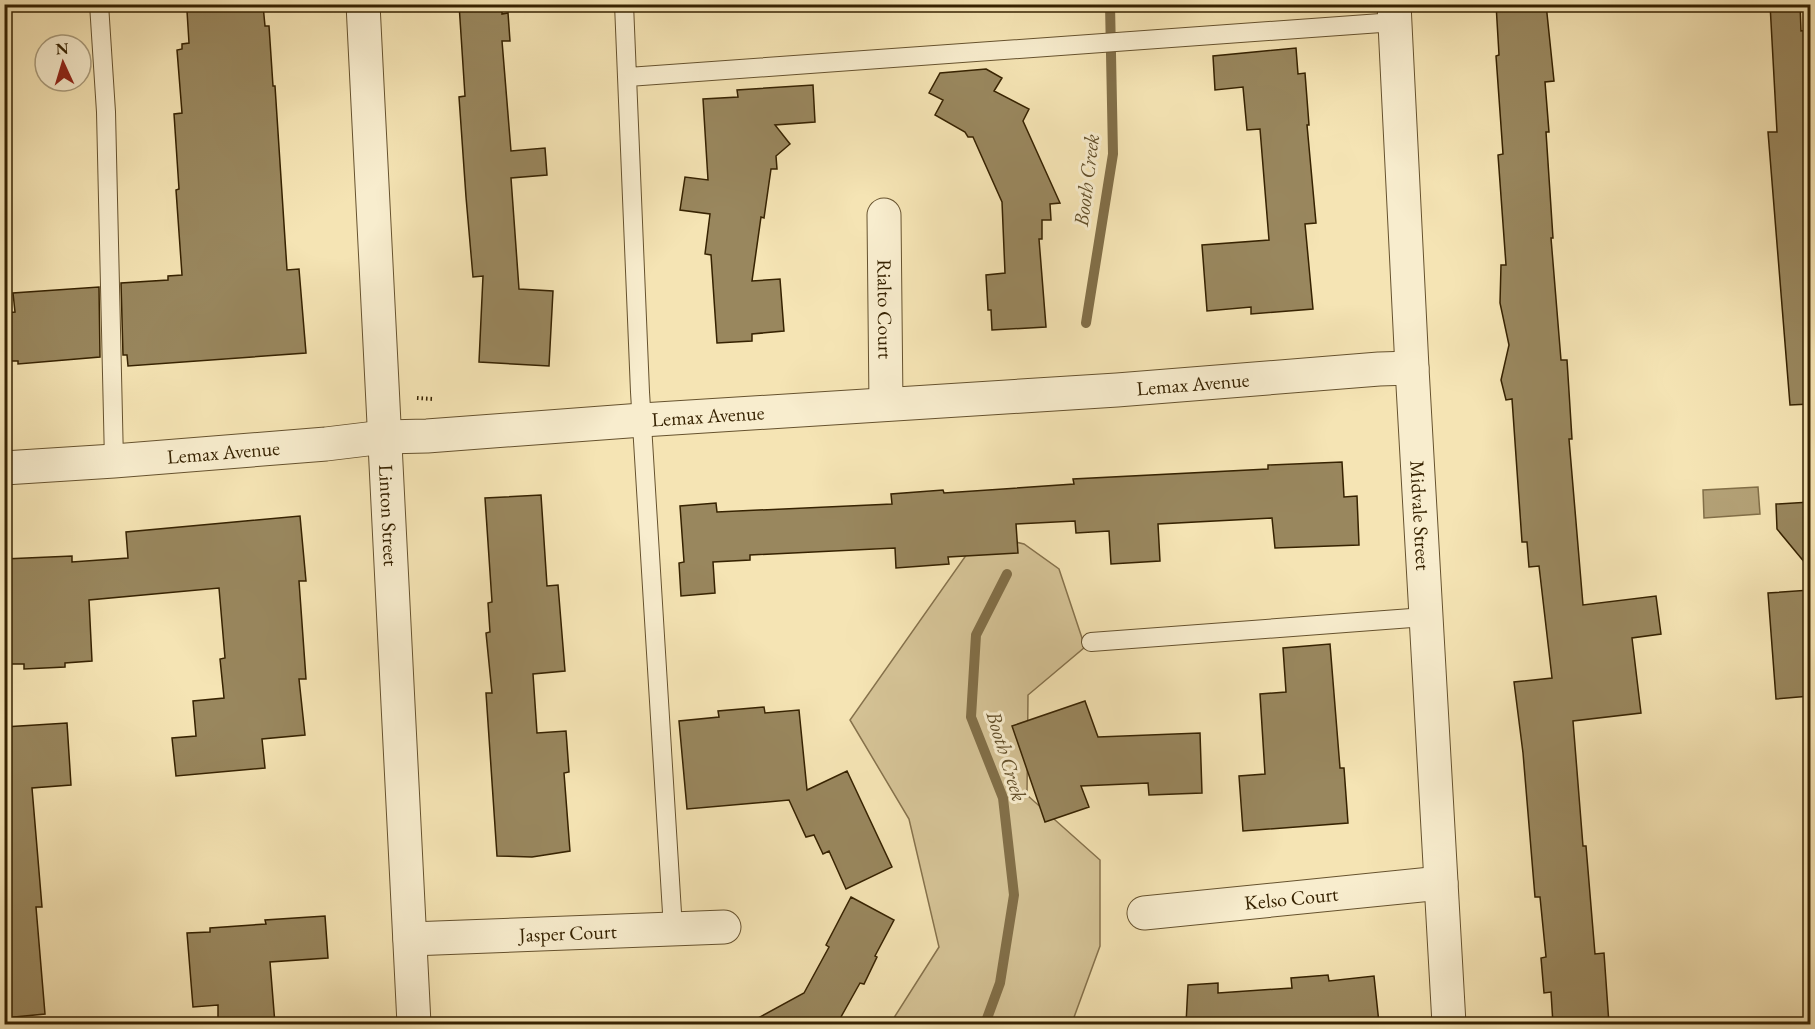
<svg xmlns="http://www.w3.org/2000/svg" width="1815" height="1029" font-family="'EB Garamond',serif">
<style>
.green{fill:#d5c396;stroke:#86724c;stroke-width:1.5}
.water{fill:#b4a277;stroke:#826f48;stroke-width:1.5}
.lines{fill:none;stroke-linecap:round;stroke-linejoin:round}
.stream{stroke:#826f48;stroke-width:10}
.building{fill:#99875e;stroke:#362201;stroke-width:1.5}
.service-casing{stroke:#66522e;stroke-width:20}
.minor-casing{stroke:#66522e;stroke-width:35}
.tertiary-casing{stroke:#66522e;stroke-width:35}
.path{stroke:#362201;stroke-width:4;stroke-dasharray:1.5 3;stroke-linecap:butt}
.service{stroke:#f8edce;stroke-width:18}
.minor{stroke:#f8edce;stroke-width:33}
.tertiary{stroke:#f8edce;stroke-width:33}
.labels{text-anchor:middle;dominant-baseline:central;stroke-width:6;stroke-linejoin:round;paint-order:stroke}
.street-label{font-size:20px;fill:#362201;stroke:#f8edce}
.water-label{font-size:21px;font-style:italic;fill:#624f2a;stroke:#f8edce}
</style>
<rect width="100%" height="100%" fill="#f5e4b4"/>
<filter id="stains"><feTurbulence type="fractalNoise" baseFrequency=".00333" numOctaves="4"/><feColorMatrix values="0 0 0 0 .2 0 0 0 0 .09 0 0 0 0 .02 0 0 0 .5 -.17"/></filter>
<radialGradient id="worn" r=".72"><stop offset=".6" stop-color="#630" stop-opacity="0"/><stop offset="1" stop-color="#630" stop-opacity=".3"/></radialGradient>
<path class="green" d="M981,534L1024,544L1059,569L1085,647L1028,695L1027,795L1100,860V946L1073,1020L1070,1024H890L939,947L909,819L850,720Z"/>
<path class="water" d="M1758,487L1760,514L1704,518L1703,490Z"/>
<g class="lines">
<path class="stream" d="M1086,323L1113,154L1110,4
M985,1024L1000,983L1014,895L1003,798L971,717L976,635L1007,574"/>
</g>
<path class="building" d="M459,4H502V14L508,13L510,41H502L511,151L545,148L547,175L511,178L519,289L553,291L549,366L479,362L483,276L473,277L466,197L459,97L465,96Z
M1496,4H1546L1554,81L1545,82L1549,132H1546L1553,238H1551L1561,360H1567L1572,439H1569L1583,605L1656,596L1661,634L1632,638L1641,713L1573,721L1583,846H1586L1595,954L1604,953L1609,1024H1553L1551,992L1544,993L1541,958L1546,957L1540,897H1535L1523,753L1514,682L1552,678L1539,566L1529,567L1527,542H1522L1512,399L1506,400L1501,380L1509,345L1500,303L1501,265H1506L1498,155L1503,154L1496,56L1499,55Z
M1770,4H1800L1801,31L1810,30V404L1790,405L1768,132H1777Z
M263,5L265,26H269L273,86H275L287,270L299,269L306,353L128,366L127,355H123L121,283L168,280V276L182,275L176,190L179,189L174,114L182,113L177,50L182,49V44L189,43L187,11Z
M1296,48L1298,74L1305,73L1309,125H1307L1316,223L1305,224L1313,309L1251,314V307L1207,311L1202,245L1269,240L1260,129L1247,130L1243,87L1215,90L1213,56Z
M986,69L1002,78L994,91L1029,109L1023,121L1060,203L1050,204L1051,220H1042V239H1039L1046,327L992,330L991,310H988L986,275L1005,273L1002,202L973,137H968L965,132L935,115L943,100L929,93L940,73Z
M813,85L815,122L775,125L790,144L776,156L777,169H771L764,218L761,217L752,281L780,279L784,331L752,334V341L717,343L711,255L705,254L710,214L680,210L685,177L708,180L703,99L738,97L737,90Z
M99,287L100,357L18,364V361H4V313L15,312L13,293Z
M1342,462L1344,497L1357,496L1359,545L1275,548L1272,518L1158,524L1160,561L1111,564L1109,531L1076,533L1075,521L1016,524L1018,553L948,557L949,564L896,568L895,548L750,555V560L713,562L715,593L681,596L679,563L684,562L680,506L716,503L717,512L892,504L891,494L943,490L944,493L1074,484L1073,479L1268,469V465Z
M541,495L547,586L558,585L565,671L533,674L537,733L566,731L569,772L564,773L570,851L532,857L497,856L486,693H492L486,633L490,632L488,603L492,602L485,498Z
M1810,502V569L1777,529L1776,504Z
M300,516L306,581H299L306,679H299L305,735L262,739L265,768L176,776L172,738L196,736L193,701L224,698L220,659L225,658L219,588L89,600L92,661L65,663V667L24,669V664H4V559L72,556V562L128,558L126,532Z
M1810,590V696L1776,699L1768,593Z
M1330,644L1340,768H1344L1348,823L1243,831L1239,776L1265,774L1260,694L1286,692L1283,648Z
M1085,701L1098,737L1200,733L1202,793L1149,795L1148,783L1081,786L1089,807L1045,822L1012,726Z
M764,707L765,713L799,710L807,790L847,771L892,867L846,889L829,851L823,854L814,835L806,837L789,800L687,809L679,721L719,717L718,711Z
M67,723L71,785L32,788L42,907H36L45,1014L4,1018V727Z
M851,897L894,920L875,956L877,957L864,984L860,983L837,1024H747L804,993L829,947L826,945Z
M325,916L328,958L270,962L275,1024H218V1005L193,1007L187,933L210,932V928L266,924L265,920Z
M1328,975L1329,981L1374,976L1379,1023L1358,1024H1186L1188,985L1218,983V993L1292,988L1291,978Z"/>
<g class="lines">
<defs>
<path id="service" d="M99,4L106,112L114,461
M624,4L640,392L673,929
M628,77L1395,22
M1091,642L1425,617"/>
<g id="minor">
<path id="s1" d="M1394,4L1412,368L1449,1024"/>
<path id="s2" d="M884,215L886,404"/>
<path id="s3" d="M4,468L114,461L326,444L384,437L427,436L642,420L1117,390L1379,369L1412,368"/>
<path id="s4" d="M1144,913L1441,883"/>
<path id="s5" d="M410,939L724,927"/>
</g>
<g id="tertiary">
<path id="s6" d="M363,4L414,1024"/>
</g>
</defs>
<use href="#service" class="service-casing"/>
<use href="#minor" class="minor-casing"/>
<use href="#tertiary" class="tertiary-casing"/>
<path class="path" d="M417,398L433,399"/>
<use href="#service" class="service"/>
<use href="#minor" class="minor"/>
<use href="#tertiary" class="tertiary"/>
</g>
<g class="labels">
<g class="street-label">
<text stroke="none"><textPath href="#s2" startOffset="94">Rialto Court</textPath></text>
<text stroke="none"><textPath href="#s3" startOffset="1192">Lemax Avenue</textPath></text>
<text stroke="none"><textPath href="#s3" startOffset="706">Lemax Avenue</textPath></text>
<text stroke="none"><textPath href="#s3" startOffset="220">Lemax Avenue</textPath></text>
<text stroke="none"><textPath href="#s6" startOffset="512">Linton Street</textPath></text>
<text stroke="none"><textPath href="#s1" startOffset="512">Midvale Street</textPath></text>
<text stroke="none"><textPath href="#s4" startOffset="148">Kelso Court</textPath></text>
<text stroke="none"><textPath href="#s5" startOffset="158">Jasper Court</textPath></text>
</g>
<g class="water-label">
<text transform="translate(1086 180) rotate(-83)">Booth Creek</text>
<text transform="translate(1007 756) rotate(73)">Booth Creek</text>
</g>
</g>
<rect width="1815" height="1029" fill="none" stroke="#f5e4b4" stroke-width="24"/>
<rect x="6" y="6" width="1803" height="1017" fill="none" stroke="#362201" stroke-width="3"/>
<rect x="12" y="12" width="1791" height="1005" fill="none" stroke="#362201" stroke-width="1.5"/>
<g transform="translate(63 63) rotate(356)"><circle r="28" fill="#f8edce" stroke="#aa9c7c" stroke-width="1.5"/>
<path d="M0-4.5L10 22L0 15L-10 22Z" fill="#8f2418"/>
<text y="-9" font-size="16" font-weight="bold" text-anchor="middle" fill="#362201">N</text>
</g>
<rect width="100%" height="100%" filter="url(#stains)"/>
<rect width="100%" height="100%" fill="url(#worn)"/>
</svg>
